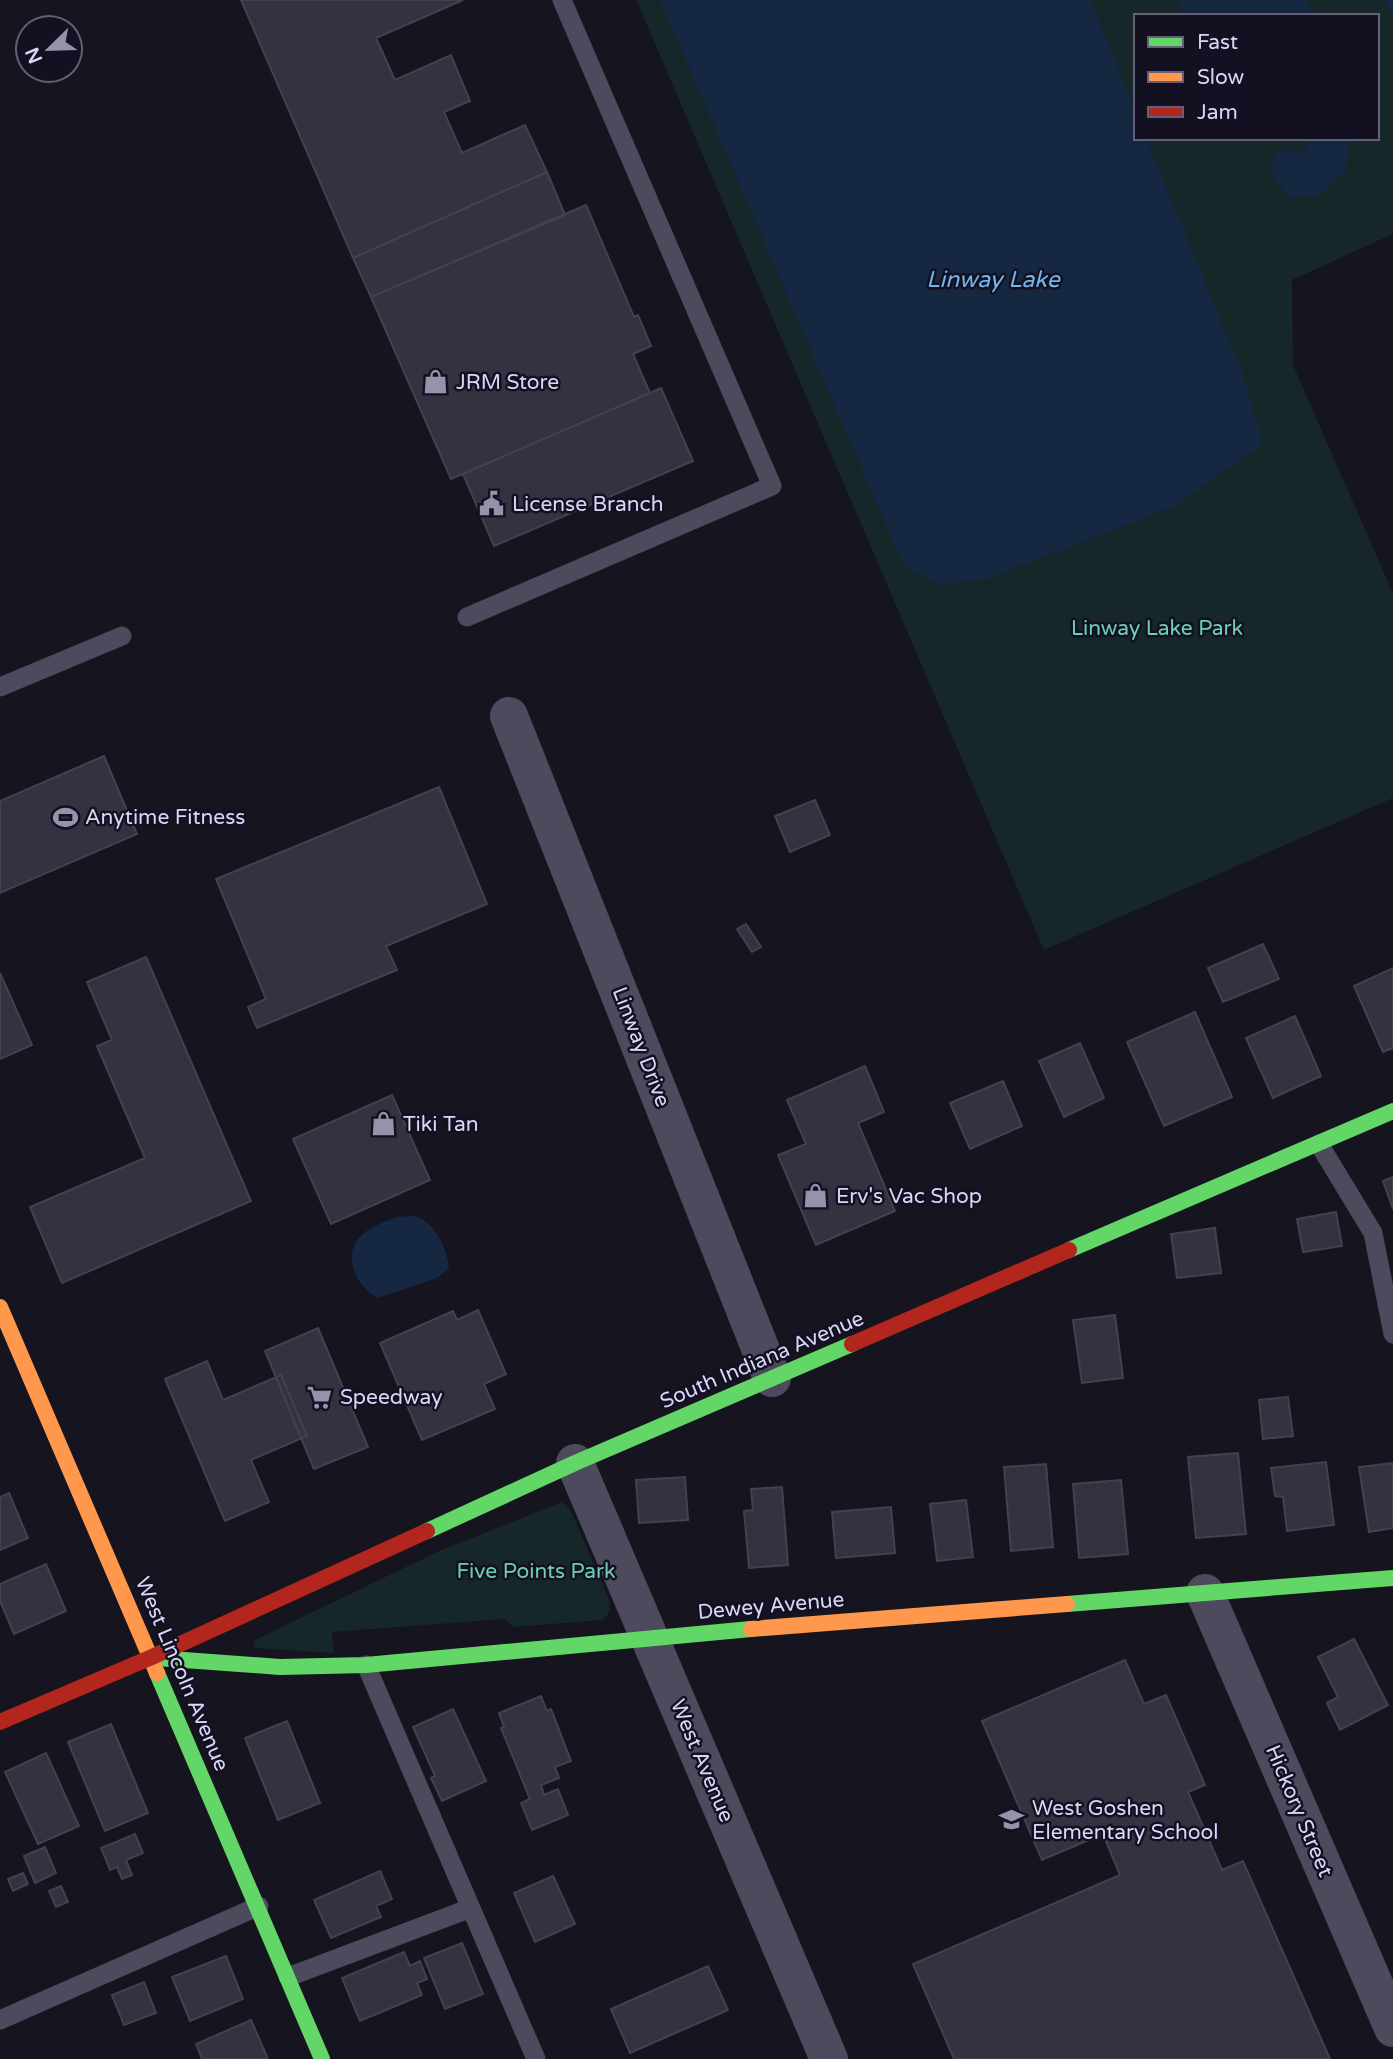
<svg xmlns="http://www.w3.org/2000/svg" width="1393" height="2059" font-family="'Varela Round',sans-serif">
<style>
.green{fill:#152728;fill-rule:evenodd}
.water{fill:#162741}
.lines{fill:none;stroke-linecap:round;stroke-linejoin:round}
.stream{stroke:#162741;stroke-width:10}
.building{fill:#343240;stroke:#434150;stroke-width:2}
.lane{stroke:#4c4a5c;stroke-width:19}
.street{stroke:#4c4a5c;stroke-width:38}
.fast{stroke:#63d668;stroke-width:16}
.slow{stroke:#ff974d;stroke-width:16}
.jam{stroke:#b3261e;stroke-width:16}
.labels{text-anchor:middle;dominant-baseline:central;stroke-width:5;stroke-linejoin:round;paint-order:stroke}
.poi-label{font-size:21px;fill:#dad6f9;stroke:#131121;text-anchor:start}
.park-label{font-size:21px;fill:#6ccfb5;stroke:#131121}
.street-label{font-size:21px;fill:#dad6f9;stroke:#131121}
.water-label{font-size:23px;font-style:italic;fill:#72b4eb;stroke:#131121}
</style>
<rect width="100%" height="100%" fill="#16141e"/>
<path class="green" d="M636,0H1393V234L1292,280L1293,365L1393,593V798L1044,950ZM1136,16H1377V138H1136Z
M562,1502L570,1509L609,1599L610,1611L603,1620L514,1627L504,1619L332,1632L334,1653L253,1648L255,1640L439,1551Z"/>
<path class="water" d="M660,0H1090L1136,112V138H1146L1243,374L1263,443L1178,505L987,579L940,585L904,567Z
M1181,0H1306L1319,16H1183Z
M1308,138H1350L1345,172L1319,195L1291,198L1270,174L1277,149L1305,153Z
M398,1217C404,1217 414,1215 420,1218C437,1227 448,1251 449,1269L437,1278L378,1298C358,1288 342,1259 359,1238C368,1227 384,1222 398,1217Z"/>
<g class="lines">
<path class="stream" d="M1390,0L1393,8"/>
</g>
<path class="building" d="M241,0H463L376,38L395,80L451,55L470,101L444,112L462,153L525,125L547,172L353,258Z
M547,172L565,215L371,297L353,258Z
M586,205L634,317L638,315L651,346L633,354L650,393L451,479L371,297Z
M661,388L693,461L494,546L463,474Z
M104,756L137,834L0,893V801Z
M439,787L487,904L386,946L397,970L257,1028L248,1007L266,999L216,879Z
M815,800L830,835L790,852L775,816Z
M746,924L761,947L752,952L737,929Z
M1263,944L1279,979L1223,1002L1208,968Z
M146,957L251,1201L62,1283L30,1207L145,1158L97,1046L112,1040L87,982Z
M1393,968V1048L1383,1052L1354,986Z
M0,973L32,1045L0,1059Z
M1195,1012L1232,1097L1164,1126L1127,1042Z
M1295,1016L1321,1076L1273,1098L1246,1038Z
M1080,1043L1104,1098L1064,1117L1039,1061Z
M865,1066L884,1112L858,1123L895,1211L816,1245L778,1155L806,1144L787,1100Z
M1003,1081L1022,1126L970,1149L950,1103Z
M392,1095L430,1180L331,1224L293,1139Z
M1393,1177V1209L1383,1181Z
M1336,1212L1342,1246L1303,1252L1297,1219Z
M1215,1228L1221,1273L1177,1278L1171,1234Z
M478,1310L506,1374L484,1384L495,1409L422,1440L380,1343L453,1311L457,1320Z
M1115,1315L1123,1378L1082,1383L1073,1320Z
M318,1328L368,1447L314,1469L265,1351Z
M207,1361L223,1400L281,1375L307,1436L251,1460L269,1502L225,1521L165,1379Z
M1288,1397L1293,1436L1263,1439L1259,1400Z
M1238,1453L1246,1534L1196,1538L1188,1457Z
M1326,1462L1334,1525L1287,1531L1283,1497L1275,1496L1271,1468Z
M1393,1463V1528L1369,1532L1359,1467Z
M1046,1464L1053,1547L1011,1551L1004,1467Z
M685,1477L688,1520L639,1523L636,1480Z
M1121,1480L1128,1554L1079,1558L1073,1484Z
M782,1487L788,1565L749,1568L744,1511L753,1510L751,1489Z
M9,1493L28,1538L0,1550V1497Z
M966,1500L973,1557L937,1561L930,1504Z
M891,1507L895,1553L836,1558L832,1512Z
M46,1564L66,1611L14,1634L0,1601V1584Z
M1354,1639L1388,1705L1340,1730L1327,1703L1338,1697L1318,1657Z
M1125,1660L1144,1704L1166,1695L1205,1785L1188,1792L1222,1870L1243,1861L1330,2059H954L913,1964L1120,1875L1103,1834L1042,1860L982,1721Z
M541,1696L547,1711L551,1709L571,1761L555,1767L559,1778L541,1785L544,1795L558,1789L568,1815L532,1830L521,1803L530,1799L501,1728L504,1727L499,1713Z
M453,1709L486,1781L442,1801L431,1778L435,1776L413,1727Z
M287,1721L320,1803L278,1820L245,1738Z
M111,1724L148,1813L105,1831L68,1742Z
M46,1753L79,1826L38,1844L5,1772Z
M135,1834L143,1853L126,1860L132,1875L122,1879L117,1867L110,1870L101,1848Z
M45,1847L56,1873L35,1883L24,1856Z
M380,1871L392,1899L376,1906L381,1917L331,1938L314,1900Z
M23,1873L28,1884L13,1891L8,1879Z
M553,1876L575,1924L535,1942L514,1893Z
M61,1886L68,1902L56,1907L49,1891Z
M462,1943L483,1994L445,2009L424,1958Z
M404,1952L410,1966L420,1961L427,1979L417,1983L422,1995L360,2021L342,1978Z
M226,1956L243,1999L190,2021L172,1977Z
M708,1966L728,2010L630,2053L611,2009Z
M144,1982L156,2013L124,2025L112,1995Z
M251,2020L268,2059H202L196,2044Z"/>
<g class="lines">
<path class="lane" d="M467,617L772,486L562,0
M0,687L122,636
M1319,1144L1373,1233L1393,1334
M366,1665L536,2059
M288,1977L471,1908
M0,2020L259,1906"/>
<path class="street" d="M509,716L772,1378
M575,1463L829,2059
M1205,1593L1393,2028"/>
<path class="fast" d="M1069,1250L1393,1111
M427,1531L575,1463L852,1344
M1067,1604L1393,1578
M157,1658L280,1667L366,1665L751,1629
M157,1673L322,2059"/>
<path class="slow" d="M0,1307L157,1673
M751,1629L1067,1604"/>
<path class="jam" d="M852,1344L1069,1250
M0,1722L152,1657L427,1531"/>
</g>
<defs>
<symbol id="shop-bare" viewBox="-9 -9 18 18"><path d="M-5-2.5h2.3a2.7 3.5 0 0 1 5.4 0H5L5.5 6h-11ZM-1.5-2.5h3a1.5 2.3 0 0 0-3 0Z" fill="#9592ac" stroke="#131121" stroke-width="2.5" paint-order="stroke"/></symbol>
<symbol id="civic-bare" viewBox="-9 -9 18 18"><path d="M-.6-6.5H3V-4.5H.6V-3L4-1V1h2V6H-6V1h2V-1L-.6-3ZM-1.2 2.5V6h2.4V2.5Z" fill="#9592ac" stroke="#131121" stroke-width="2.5" paint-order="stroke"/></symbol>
<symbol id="stadium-bare" viewBox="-9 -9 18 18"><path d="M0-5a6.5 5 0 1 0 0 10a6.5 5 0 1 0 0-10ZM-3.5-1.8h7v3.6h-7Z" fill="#9592ac" stroke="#131121" stroke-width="2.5" paint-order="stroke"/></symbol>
<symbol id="supermarket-bare" viewBox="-9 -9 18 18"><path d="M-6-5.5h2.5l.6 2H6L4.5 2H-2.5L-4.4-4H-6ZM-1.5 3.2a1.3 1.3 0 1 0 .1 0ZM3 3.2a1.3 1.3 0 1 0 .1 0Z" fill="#9592ac" stroke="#131121" stroke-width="2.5" paint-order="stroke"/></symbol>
<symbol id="school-bare" viewBox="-9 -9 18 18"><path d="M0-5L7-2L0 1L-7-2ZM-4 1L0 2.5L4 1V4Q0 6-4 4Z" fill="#9592ac" stroke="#131121" stroke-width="2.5" paint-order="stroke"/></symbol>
</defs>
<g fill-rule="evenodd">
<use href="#shop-bare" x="418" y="364" width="35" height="35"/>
<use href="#civic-bare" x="474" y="486" width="35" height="35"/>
<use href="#stadium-bare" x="48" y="800" width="35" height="35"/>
<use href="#shop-bare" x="366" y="1106" width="35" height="35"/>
<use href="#shop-bare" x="798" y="1178" width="35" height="35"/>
<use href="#supermarket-bare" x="302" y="1380" width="35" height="35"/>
<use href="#school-bare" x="994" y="1802" width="35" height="35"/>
</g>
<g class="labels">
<g class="poi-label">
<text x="456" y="382">JRM Store</text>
<text x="512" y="504">License Branch</text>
<text x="85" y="817">Anytime Fitness</text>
<text x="403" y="1124">Tiki Tan</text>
<text x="836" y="1196">Erv's Vac Shop</text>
<text x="340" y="1397">Speedway</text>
<text x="1032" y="1808">West Goshen<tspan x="1032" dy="24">Elementary School</tspan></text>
</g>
<g class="park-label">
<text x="1157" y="628">Linway Lake Park</text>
<text x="536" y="1571">Five Points Park</text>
</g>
<g class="street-label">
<text transform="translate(641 1047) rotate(69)">Linway Drive</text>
<text transform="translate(762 1360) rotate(-23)">South Indiana Avenue</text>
<text transform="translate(771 1606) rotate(-5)">Dewey Avenue</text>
<text transform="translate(182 1674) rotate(67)">West Lincoln Avenue</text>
<text transform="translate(702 1761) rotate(67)">West Avenue</text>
<text transform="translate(1299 1811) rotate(67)">Hickory Street</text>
</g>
<g class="water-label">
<text x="993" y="280">Linway Lake</text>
</g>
</g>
<rect x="1134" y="14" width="245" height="126" fill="#131121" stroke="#636077" stroke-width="2"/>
<rect x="1148" y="37" width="35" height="10" fill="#63d668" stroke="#636077" stroke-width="2"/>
<text x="1197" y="49" font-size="21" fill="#dad6f9">Fast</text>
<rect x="1148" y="72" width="35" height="10" fill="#ff974d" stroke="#636077" stroke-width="2"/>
<text x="1197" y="84" font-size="21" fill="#dad6f9">Slow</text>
<rect x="1148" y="107" width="35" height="10" fill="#b3261e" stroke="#636077" stroke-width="2"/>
<text x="1197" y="119" font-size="21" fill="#dad6f9">Jam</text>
<g transform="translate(49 49) rotate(247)"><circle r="33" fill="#131121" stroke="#636077" stroke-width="2"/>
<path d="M0-5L12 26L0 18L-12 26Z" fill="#9592ac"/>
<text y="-10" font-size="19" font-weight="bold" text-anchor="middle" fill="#dad6f9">N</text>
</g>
</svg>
